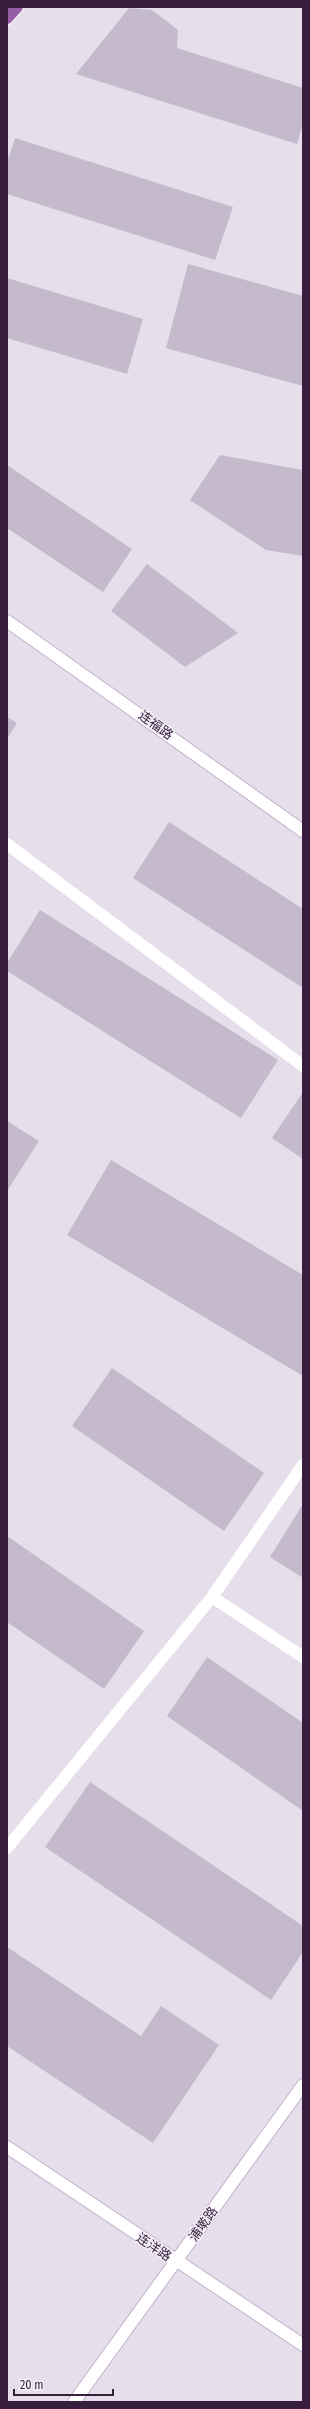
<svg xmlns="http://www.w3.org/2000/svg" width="310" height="2409" font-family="'Fira Sans Condensed','Noto Sans SC',sans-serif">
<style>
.building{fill:#c5bacc}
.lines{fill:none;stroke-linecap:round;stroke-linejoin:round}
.secondary-casing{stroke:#c3b1cc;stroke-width:14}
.primary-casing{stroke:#fff;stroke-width:14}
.lane{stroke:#fff;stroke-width:12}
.secondary{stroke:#fff;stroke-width:12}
.primary{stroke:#965fa5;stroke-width:12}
.labels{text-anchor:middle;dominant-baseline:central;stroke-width:3;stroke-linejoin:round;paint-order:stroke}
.street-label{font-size:13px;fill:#361e3c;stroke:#f4eff8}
</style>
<rect width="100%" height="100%" fill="#e6deeb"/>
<path class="building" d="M129,8L152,10L178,30L177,48L303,88V123L297,144L76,74Z
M15,138L233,207L215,260L7,194V163Z
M188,264L303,296V386L166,348Z
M7,278L143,319L127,374L7,338Z
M220,455L303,470V556L266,550L190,500Z
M7,465L132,549L103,592L7,528Z
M147,564L238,633L185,667L111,611Z
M7,717L17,723L7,739Z
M169,822L303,909V988L133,878Z
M40,910L278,1060L241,1118L7,971V963Z
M303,1092V1159L272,1138Z
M7,1121L39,1141L7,1191Z
M111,1160L303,1275V1376L67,1235Z
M112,1368L264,1473L224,1531L72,1426Z
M303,1504V1578L270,1557Z
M7,1536L144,1631L104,1689L7,1622Z
M207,1657L303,1723V1811L167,1716Z
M90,1782L303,1926V1952L271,2000L45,1847Z
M7,1947L141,2036L161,2006L219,2045L153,2143L7,2046Z"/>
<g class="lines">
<defs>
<path id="secondary" d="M7,621L303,831
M7,2147L303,2345
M74,2402L303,2085"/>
<path id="primary" d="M7,18L17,7"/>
</defs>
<use href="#secondary" class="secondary-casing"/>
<use href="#primary" class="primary-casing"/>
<path class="lane" d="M7,844L303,1066
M212,1597L303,1657
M7,1848L212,1597L303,1465"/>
<use href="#secondary" class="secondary"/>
<use href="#primary" class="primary"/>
</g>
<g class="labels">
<g class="street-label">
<text transform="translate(156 725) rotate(36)">连福路</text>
<text transform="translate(203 2224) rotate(-55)">浦墘路</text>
<text transform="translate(154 2247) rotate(34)">连洋路</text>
</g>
</g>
<rect width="310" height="2409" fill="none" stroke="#361e3c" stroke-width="16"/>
<path d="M14 2389v6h99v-6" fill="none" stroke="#361e3c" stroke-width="2"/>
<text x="20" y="2389" font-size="12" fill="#361e3c" stroke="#f4eff8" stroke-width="3" paint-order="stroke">20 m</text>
</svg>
